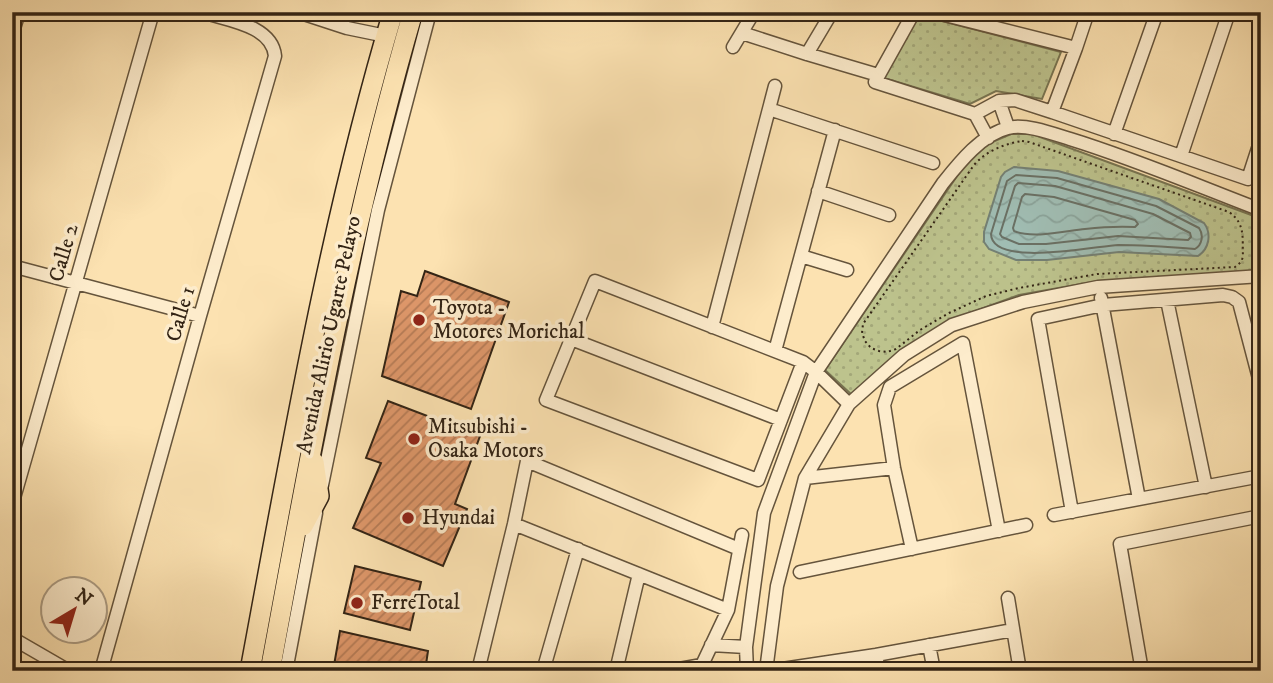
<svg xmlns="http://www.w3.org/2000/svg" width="1273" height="683" font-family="'IM FELL DW Pica',serif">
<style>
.grass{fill:url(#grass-dots);stroke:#787451;stroke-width:2}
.water{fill:url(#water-waves);stroke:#748074;stroke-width:2}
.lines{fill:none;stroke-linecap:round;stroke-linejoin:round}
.shore{stroke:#6a7064;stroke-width:2}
.building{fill:url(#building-hatch);stroke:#332415;stroke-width:2}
.minor-casing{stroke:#65543c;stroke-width:15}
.highway-casing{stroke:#332415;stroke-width:22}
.path{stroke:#332415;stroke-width:2;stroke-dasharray:2 3.5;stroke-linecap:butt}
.minor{stroke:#fdeccc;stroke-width:12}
.highway{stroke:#fce2b1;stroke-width:19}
.poi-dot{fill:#8f2418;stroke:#fdeccc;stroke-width:2.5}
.labels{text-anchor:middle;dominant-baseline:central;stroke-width:7;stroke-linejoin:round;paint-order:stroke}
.street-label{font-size:21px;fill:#332415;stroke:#fdeccc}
.poi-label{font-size:21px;fill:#332415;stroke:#fdeccc;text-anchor:start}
</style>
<defs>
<pattern id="grass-dots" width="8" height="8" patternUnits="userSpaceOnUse" patternTransform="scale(1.75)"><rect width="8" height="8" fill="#bdc38d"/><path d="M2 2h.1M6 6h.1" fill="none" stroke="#a3a779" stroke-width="1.8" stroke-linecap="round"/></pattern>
<pattern id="water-waves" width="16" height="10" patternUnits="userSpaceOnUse" patternTransform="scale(1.75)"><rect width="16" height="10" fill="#a0bdb3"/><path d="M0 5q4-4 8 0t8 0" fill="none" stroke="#8aa299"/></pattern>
<pattern id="building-hatch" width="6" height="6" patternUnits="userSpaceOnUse" patternTransform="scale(1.75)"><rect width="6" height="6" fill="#de976a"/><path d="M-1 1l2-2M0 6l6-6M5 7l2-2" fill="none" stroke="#b57b56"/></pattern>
</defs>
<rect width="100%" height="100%" fill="#fce2b1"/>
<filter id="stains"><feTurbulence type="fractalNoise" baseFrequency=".00286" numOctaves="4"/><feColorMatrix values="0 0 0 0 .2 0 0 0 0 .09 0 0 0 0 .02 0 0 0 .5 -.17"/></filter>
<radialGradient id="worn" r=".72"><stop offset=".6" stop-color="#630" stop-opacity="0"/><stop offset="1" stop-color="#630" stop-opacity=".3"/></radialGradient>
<path class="grass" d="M919,15L1061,52L1042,99L996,91L970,104L884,78Z
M1011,134H1032L1254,216L1252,271L1098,281L1019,295L951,320L906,347L852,395L825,370L968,160L990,143Z"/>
<path class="water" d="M1014,167L1058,171L1159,199L1204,223C1212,234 1209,249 1198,256L1119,252L1047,260H1016L989,249L984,242V232L1001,177L1005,172Z"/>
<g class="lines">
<path class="shore" d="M1016,175L1057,178L1156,206L1199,228C1204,235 1202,245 1195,249C1170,247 1144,245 1118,245C1096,246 992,268 991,234L1007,181Z
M1018,183L1055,186L1094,197L1153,214L1190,233L1191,237L1188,240L1118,236L1046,244H1019L1002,237L1000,234L1015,186Z
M1025,194L1054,197L1135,220L1138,224L1135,227C1118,226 1102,227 1085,229C1065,231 1033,239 1014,231L1013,228L1022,197Z"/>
</g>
<path class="building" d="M425,271L509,302L471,409L382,376L401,291L417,296Z
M388,401L480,436L455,504L467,509L443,566L353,528L381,463L366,458Z
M355,566L421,582L410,630L344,613Z
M340,631L428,651L425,671H333Z"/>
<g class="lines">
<defs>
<path id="minor" d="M298,12L347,28L386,36
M914,12L875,82L975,114L988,138
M933,12L1076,48L1052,112L1015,100L999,101L1008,127
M742,33L807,54L878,75
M12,35L19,12
M733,47L754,12
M1076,48L1088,12
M807,54L832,12
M769,109L933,163
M1052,112L1248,179L1261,139
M975,114L999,101
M1114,134L1157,12
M1181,156L1229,12
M818,191L889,215
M801,256L847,270
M12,266L200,316
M1101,298L1139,499
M1167,300L1206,487
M712,327L775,86
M571,339L781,420
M775,351L835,130
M803,362L758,480L546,400L595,281L803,362L816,372L849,404
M805,478L894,468
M322,485L378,210L430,12
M12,505L153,12
M1072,512L1038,319L1103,305L1223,295L1232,297L1239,302L1261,386
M1054,515L1261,476
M514,524L728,610
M912,549L894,468L884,405L890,387L963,343L999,531
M800,572L1026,525
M1008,598L1020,671
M12,638L69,671
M711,645L746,647
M929,645L934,671
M876,655L879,671
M101,671L200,316L275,56C272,25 226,20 202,12
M286,671L316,513
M478,671L514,524L527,461L739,549
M543,671L578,549
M616,671L639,574
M668,671L702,665
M703,671L702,665L728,610L742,535
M747,671L746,647L764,513L816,372L943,183C959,163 982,134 1008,128C1025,123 1054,134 1070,139C1135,159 1198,186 1261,210
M766,671L777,586L805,478L849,404L904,355L952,325L1023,302L1098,287L1261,276
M769,671L876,655L1013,630
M1142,671L1120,544L1261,516"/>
<path id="highway" d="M303,526L319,496L314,462
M250,671C291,451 329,227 393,12
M270,671C311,450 350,228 413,12"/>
</defs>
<use href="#minor" class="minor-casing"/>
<use href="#highway" class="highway-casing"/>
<path class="path" d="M1022,141L1029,142L1229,212C1246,224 1242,238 1243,257L1241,262L1235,267L1097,274L1019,288L986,296L949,313L920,330L896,349L887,352L879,351L871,348L865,341L862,333L863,324L974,165C986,151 1004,144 1022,141Z"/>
<use href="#minor" class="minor"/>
<use href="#highway" class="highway"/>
</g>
<g class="poi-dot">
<circle cx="419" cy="320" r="7"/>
<circle cx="414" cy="439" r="7"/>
<circle cx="408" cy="518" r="7"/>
<circle cx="357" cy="603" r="7"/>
</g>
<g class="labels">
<g class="street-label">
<text transform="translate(64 253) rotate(-74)">Calle 2</text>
<text transform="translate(181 314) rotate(-74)">Calle 1</text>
<text transform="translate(329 335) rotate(-78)">Avenida Alirio Ugarte Pelayo</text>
</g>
<g class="poi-label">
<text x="433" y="308">Toyota -<tspan x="433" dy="24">Motores Morichal</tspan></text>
<text x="428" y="427">Mitsubishi -<tspan x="428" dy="24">Osaka Motors</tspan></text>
<text x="422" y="518">Hyundai</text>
<text x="371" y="603">FerreTotal</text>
</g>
</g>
<rect width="1273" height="683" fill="none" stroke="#fce2b1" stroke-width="42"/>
<rect x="14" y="14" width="1245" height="655" fill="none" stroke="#332415" stroke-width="3.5"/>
<rect x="21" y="21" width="1231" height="641" fill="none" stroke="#332415" stroke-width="2"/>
<g transform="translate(74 610) rotate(38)"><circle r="33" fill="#fdeccc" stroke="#ac9c83" stroke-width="2"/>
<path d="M0-5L12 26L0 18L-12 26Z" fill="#8f2418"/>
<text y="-10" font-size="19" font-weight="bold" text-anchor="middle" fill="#332415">N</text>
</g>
<rect width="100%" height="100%" filter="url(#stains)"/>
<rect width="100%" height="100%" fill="url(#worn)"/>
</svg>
